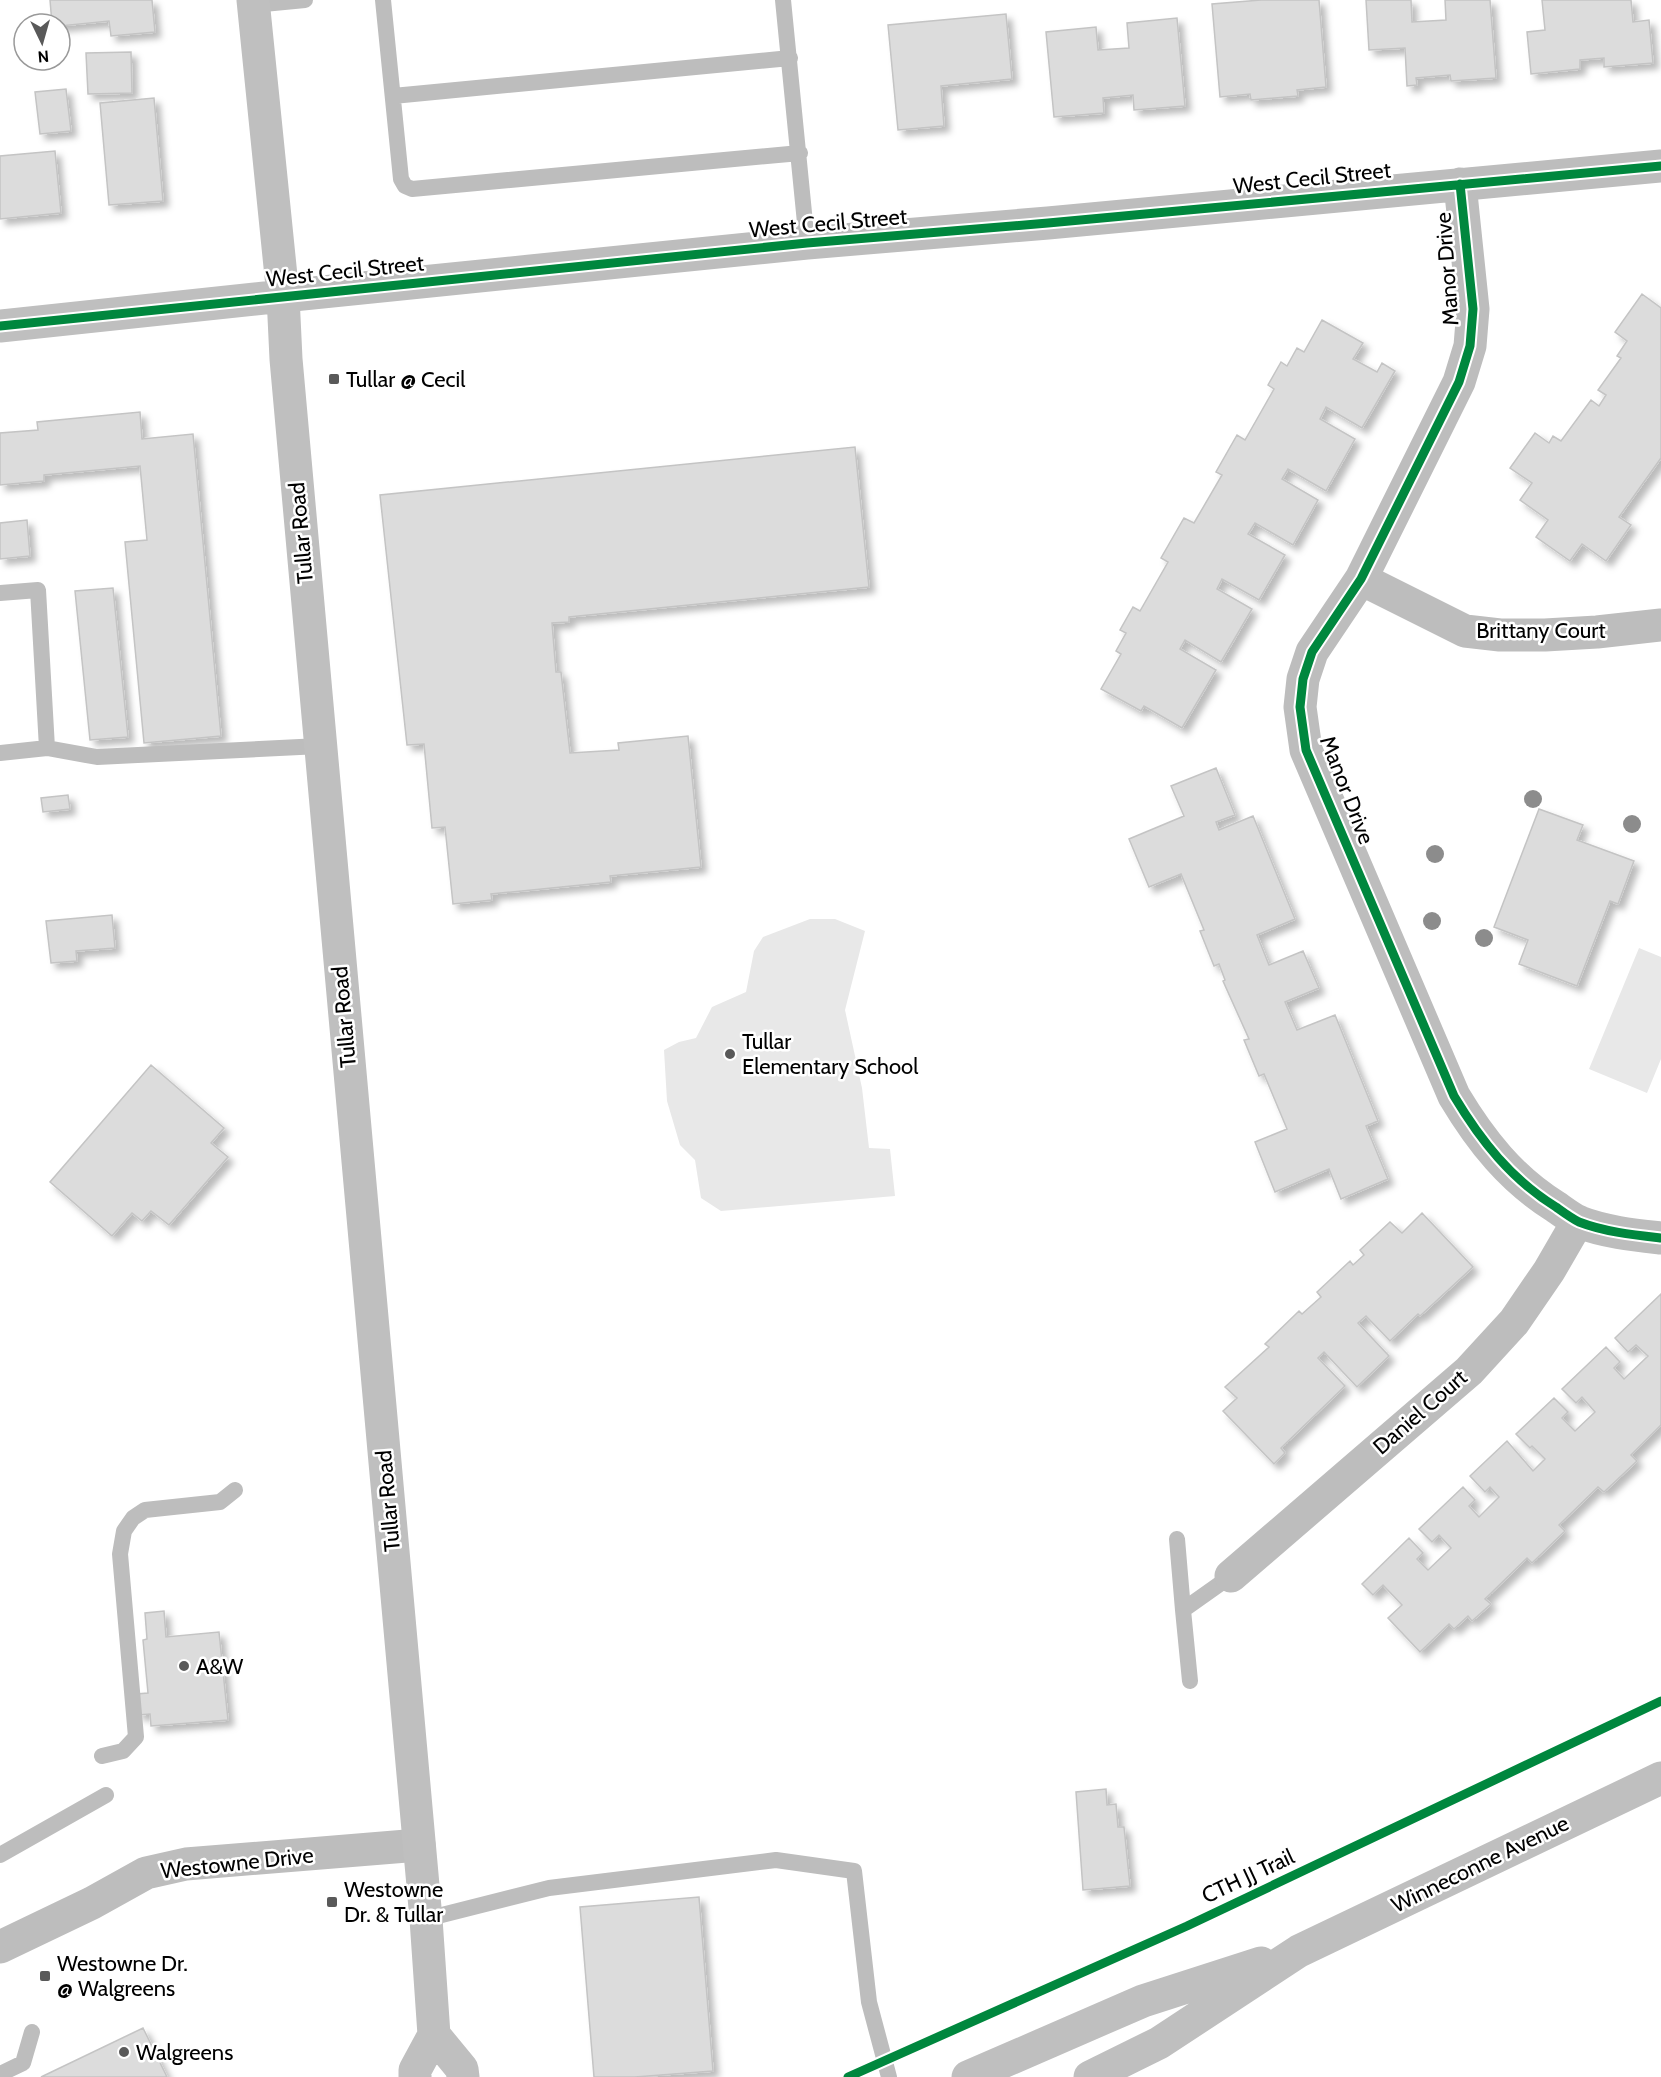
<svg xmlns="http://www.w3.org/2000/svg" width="1661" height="2077" font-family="Cabin,sans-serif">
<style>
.green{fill:#e8e8e8}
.building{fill:#dcdcdc;stroke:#c4c4c4;stroke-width:1.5;filter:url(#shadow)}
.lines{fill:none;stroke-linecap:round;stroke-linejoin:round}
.service{stroke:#bdbdbd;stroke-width:16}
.minor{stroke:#bdbdbd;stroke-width:33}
.secondary{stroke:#bfbfbf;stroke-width:33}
.cycleway-casing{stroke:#fff;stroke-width:13}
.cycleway{stroke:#00873e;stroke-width:9}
.tree{fill:#8c8c8c}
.poi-dot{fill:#595959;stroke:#fff;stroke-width:2}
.labels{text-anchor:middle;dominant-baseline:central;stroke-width:5;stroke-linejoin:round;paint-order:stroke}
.street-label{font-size:22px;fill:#000;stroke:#fff}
.poi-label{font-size:22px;fill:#000;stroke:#fff;text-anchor:start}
</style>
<defs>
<filter id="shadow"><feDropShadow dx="5.5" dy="5.5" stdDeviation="3" flood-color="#0004"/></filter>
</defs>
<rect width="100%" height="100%" fill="#fff"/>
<path class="green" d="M810,919H835L865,931L845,1010L862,1088L869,1148L890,1149L895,1196L721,1211L701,1198L695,1160L680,1145L667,1101L664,1050L679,1042L696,1038L712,1007L746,992L754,951L763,937Z
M1639,948L1661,957V1059L1647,1093L1589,1069Z"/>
<path class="building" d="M50,0H152L155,32L111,36L109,21L60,26V24H52Z
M1261,0H1319L1326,87L1297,90L1298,96L1251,100L1250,94L1220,97L1212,4Z
M1366,0H1411L1412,22L1446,20L1445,0H1490L1496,78L1451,81L1450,75L1416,78L1417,85L1407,86L1405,48L1369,50Z
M1542,0H1631L1633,22L1649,20L1653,63L1604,67V58L1580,60V69L1531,74L1527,32L1545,30Z
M1006,14L1012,79L941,86L944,126L898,130L888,25Z
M1177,18L1185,106L1134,110L1133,95L1103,98L1104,113L1054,117L1046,32L1096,27L1098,50L1129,48L1127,23Z
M131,52L132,93L88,94L86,53Z
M66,89L71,131L40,134L35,92Z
M154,98L163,201L109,205L100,103Z
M55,151L61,213L0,219V156Z
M1642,294L1661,308V458L1619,517L1631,525L1606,561L1582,544L1570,561L1536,537L1548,520L1520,500L1532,483L1510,468L1535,433L1549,443L1553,436L1561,441L1591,400L1599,406L1606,395L1598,390L1621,358L1617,356L1627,341L1615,332Z
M1322,320L1363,343L1353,359L1377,372L1382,363L1395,371L1362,428L1326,407L1320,419L1355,439L1326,491L1288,469L1282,479L1318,500L1293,545L1255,523L1248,534L1285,555L1259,600L1222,579L1217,589L1252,609L1221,662L1185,640L1180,649L1216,670L1182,728L1144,706L1141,711L1101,689L1121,654L1116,651L1126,633L1120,630L1133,607L1140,611L1168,562L1161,558L1184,518L1194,523L1222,475L1216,472L1237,435L1245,440L1274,389L1268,385L1281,362L1287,366L1297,348L1304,352Z
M140,412L142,439L193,434L221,736L144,743L125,542L147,540L140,466L44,475V481L0,485V433L38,430L37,422Z
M855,447L869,587L569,617V622L552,623L556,672H561L570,753L619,750L618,743L688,736L701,867L610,876L611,882L491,894L492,900L453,904L445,827L432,828L424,744L407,745L380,495Z
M27,520L30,556L0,559V523Z
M113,588L128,737L90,740L75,591Z
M1216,768L1235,815L1216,822L1219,830L1253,816L1295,919L1257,935L1269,965L1303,951L1319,988L1285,1002L1297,1030L1335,1015L1378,1121L1366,1126L1388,1179L1341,1199L1329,1169L1275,1192L1255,1142L1287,1129L1264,1074L1259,1076L1244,1040L1249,1039L1223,981L1225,980L1219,964L1214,966L1200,931L1204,930L1181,874L1149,887L1129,839L1184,816L1171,786Z
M68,795L70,809L43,812L41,798Z
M1539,809L1583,825L1577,840L1634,861L1618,904L1610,901L1577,986L1519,964L1528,940L1494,927Z
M112,915L115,948L76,951L77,961L51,963L46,921Z
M151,1065L224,1128L211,1143L228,1157L169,1225L151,1211L142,1221L132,1213L112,1236L50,1182Z
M1422,1213L1473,1267L1420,1316L1418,1314L1390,1341L1366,1316L1358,1323L1389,1356L1357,1387L1324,1352L1318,1358L1345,1386L1281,1448L1285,1453L1274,1464L1223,1411L1237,1398L1225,1387L1269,1347L1265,1344L1299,1311L1302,1314L1321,1297L1317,1292L1350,1261L1353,1265L1364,1255L1360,1250L1390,1222L1402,1233Z
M1661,1294V1425L1631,1455L1637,1461L1604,1492L1598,1487L1559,1525L1565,1531L1532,1563L1527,1558L1485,1599L1491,1604L1472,1621L1468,1616L1454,1629L1449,1624L1420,1652L1388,1618L1402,1605L1383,1585L1373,1595L1362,1584L1409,1538L1423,1553L1417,1559L1428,1570L1451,1548L1439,1535L1432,1542L1419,1529L1463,1487L1475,1500L1469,1506L1479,1517L1499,1497L1490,1487L1485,1492L1470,1476L1507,1441L1533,1471L1545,1459L1532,1446L1530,1448L1516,1434L1554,1398L1568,1412L1562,1418L1575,1431L1595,1412L1582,1397L1576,1403L1562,1389L1606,1347L1620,1362L1614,1368L1624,1379L1648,1356L1636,1345L1628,1352L1615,1338Z
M164,1611L166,1637L219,1632L228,1720L151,1726L150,1714L138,1715L136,1694L148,1693L143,1640L147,1639L145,1613Z
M1106,1789L1107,1805L1116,1804L1118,1827H1124L1130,1886L1083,1890L1076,1792Z
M699,1897L713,2071L635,2077H594L580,1907Z
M143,2028L167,2077H41Z"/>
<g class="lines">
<path class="service" d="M383,0L401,179L405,186L412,189L800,153
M783,0L807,243
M253,5L305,0
M393,96L790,58
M0,593L38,590L47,748
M0,753L47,748L97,757L320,746
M1177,1539L1183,1610
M1190,1681L1183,1610L1231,1576
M102,1756L123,1751L136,1737L120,1554L124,1531L133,1518L145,1510L220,1502L235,1490
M0,1855L106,1795
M426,1919L549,1888L776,1860L854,1871L869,2002L889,2077
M0,2074L23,2063L32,2032"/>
<path class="minor" d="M1460,184L1473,309L1470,346L1459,382L1361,579L1312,652L1303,679L1300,707L1306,750L1454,1096C1481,1141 1511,1179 1556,1207C1563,1212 1571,1218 1579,1222C1605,1232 1634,1235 1661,1238
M283,296L807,243L1048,223L1661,166
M1361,579L1465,631L1500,635H1545L1597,632L1661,625
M1231,1576L1469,1371L1514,1322L1549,1271L1578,1221
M0,1947L92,1903L146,1873L186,1864L419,1845"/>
<path class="secondary" d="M253,0L283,296L286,359L426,1919L434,2035L415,2070V2077
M0,326L283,296
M434,2035L462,2069L463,2077
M968,2077L1143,2001L1261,1963
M1090,2077L1159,2043L1299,1951L1661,1778"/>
<defs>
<path id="cycleway" d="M1460,184L1473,309L1470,346L1459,382L1361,579L1312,652L1303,679L1300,707L1306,750L1454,1096C1481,1141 1511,1179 1556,1207C1563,1212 1571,1218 1579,1222C1605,1232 1634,1235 1661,1238
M0,326L807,243L1048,223L1661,166
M848,2077L1187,1926L1661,1701"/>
</defs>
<use href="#cycleway" class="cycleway-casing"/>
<use href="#cycleway" class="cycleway"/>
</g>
<g class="tree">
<circle cx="1533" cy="799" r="9"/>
<circle cx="1632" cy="824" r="9"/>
<circle cx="1435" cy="854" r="9"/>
<circle cx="1432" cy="921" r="9"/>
<circle cx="1484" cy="938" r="9"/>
</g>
<g class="poi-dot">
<rect x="328" y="373" width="12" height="12" rx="3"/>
<circle cx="730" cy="1054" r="6"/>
<circle cx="184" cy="1666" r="6"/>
<rect x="326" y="1896" width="12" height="12" rx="3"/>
<rect x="39" y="1970" width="12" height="12" rx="3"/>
<circle cx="124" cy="2052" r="6"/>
</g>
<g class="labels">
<g class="street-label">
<text transform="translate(1312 178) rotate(-6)">West Cecil Street</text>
<text transform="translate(828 223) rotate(-5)">West Cecil Street</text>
<text transform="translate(1447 269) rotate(-94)">Manor Drive</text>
<text transform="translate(345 271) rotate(-6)">West Cecil Street</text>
<text transform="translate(301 533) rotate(-95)">Tullar Road</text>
<text x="1541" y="630">Brittany Court</text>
<text transform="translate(1347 790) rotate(69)">Manor Drive</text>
<text transform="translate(344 1017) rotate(-95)">Tullar Road</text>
<text transform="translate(1420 1412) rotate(-41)">Daniel Court</text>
<text transform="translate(388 1501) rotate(-95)">Tullar Road</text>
<text transform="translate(237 1863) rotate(-6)">Westowne Drive</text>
<text transform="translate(1480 1864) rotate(-26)">Winneconne Avenue</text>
<text transform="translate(1248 1876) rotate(-25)">CTH JJ Trail</text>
</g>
<g class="poi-label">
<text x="346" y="379">Tullar @ Cecil</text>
<text x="742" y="1041">Tullar<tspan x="742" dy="25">Elementary School</tspan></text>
<text x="196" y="1666">A&amp;W</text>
<text x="344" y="1889">Westowne<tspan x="344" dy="25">Dr. &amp; Tullar</tspan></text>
<text x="57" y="1963">Westowne Dr.<tspan x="57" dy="25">@ Walgreens</tspan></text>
<text x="136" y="2052">Walgreens</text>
</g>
</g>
<g transform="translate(42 42) rotate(175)"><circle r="28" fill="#ffffff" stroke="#999999" stroke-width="1.5"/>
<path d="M0-4.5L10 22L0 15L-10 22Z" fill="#595959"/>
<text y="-9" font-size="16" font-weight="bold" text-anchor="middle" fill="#000000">N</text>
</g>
</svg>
